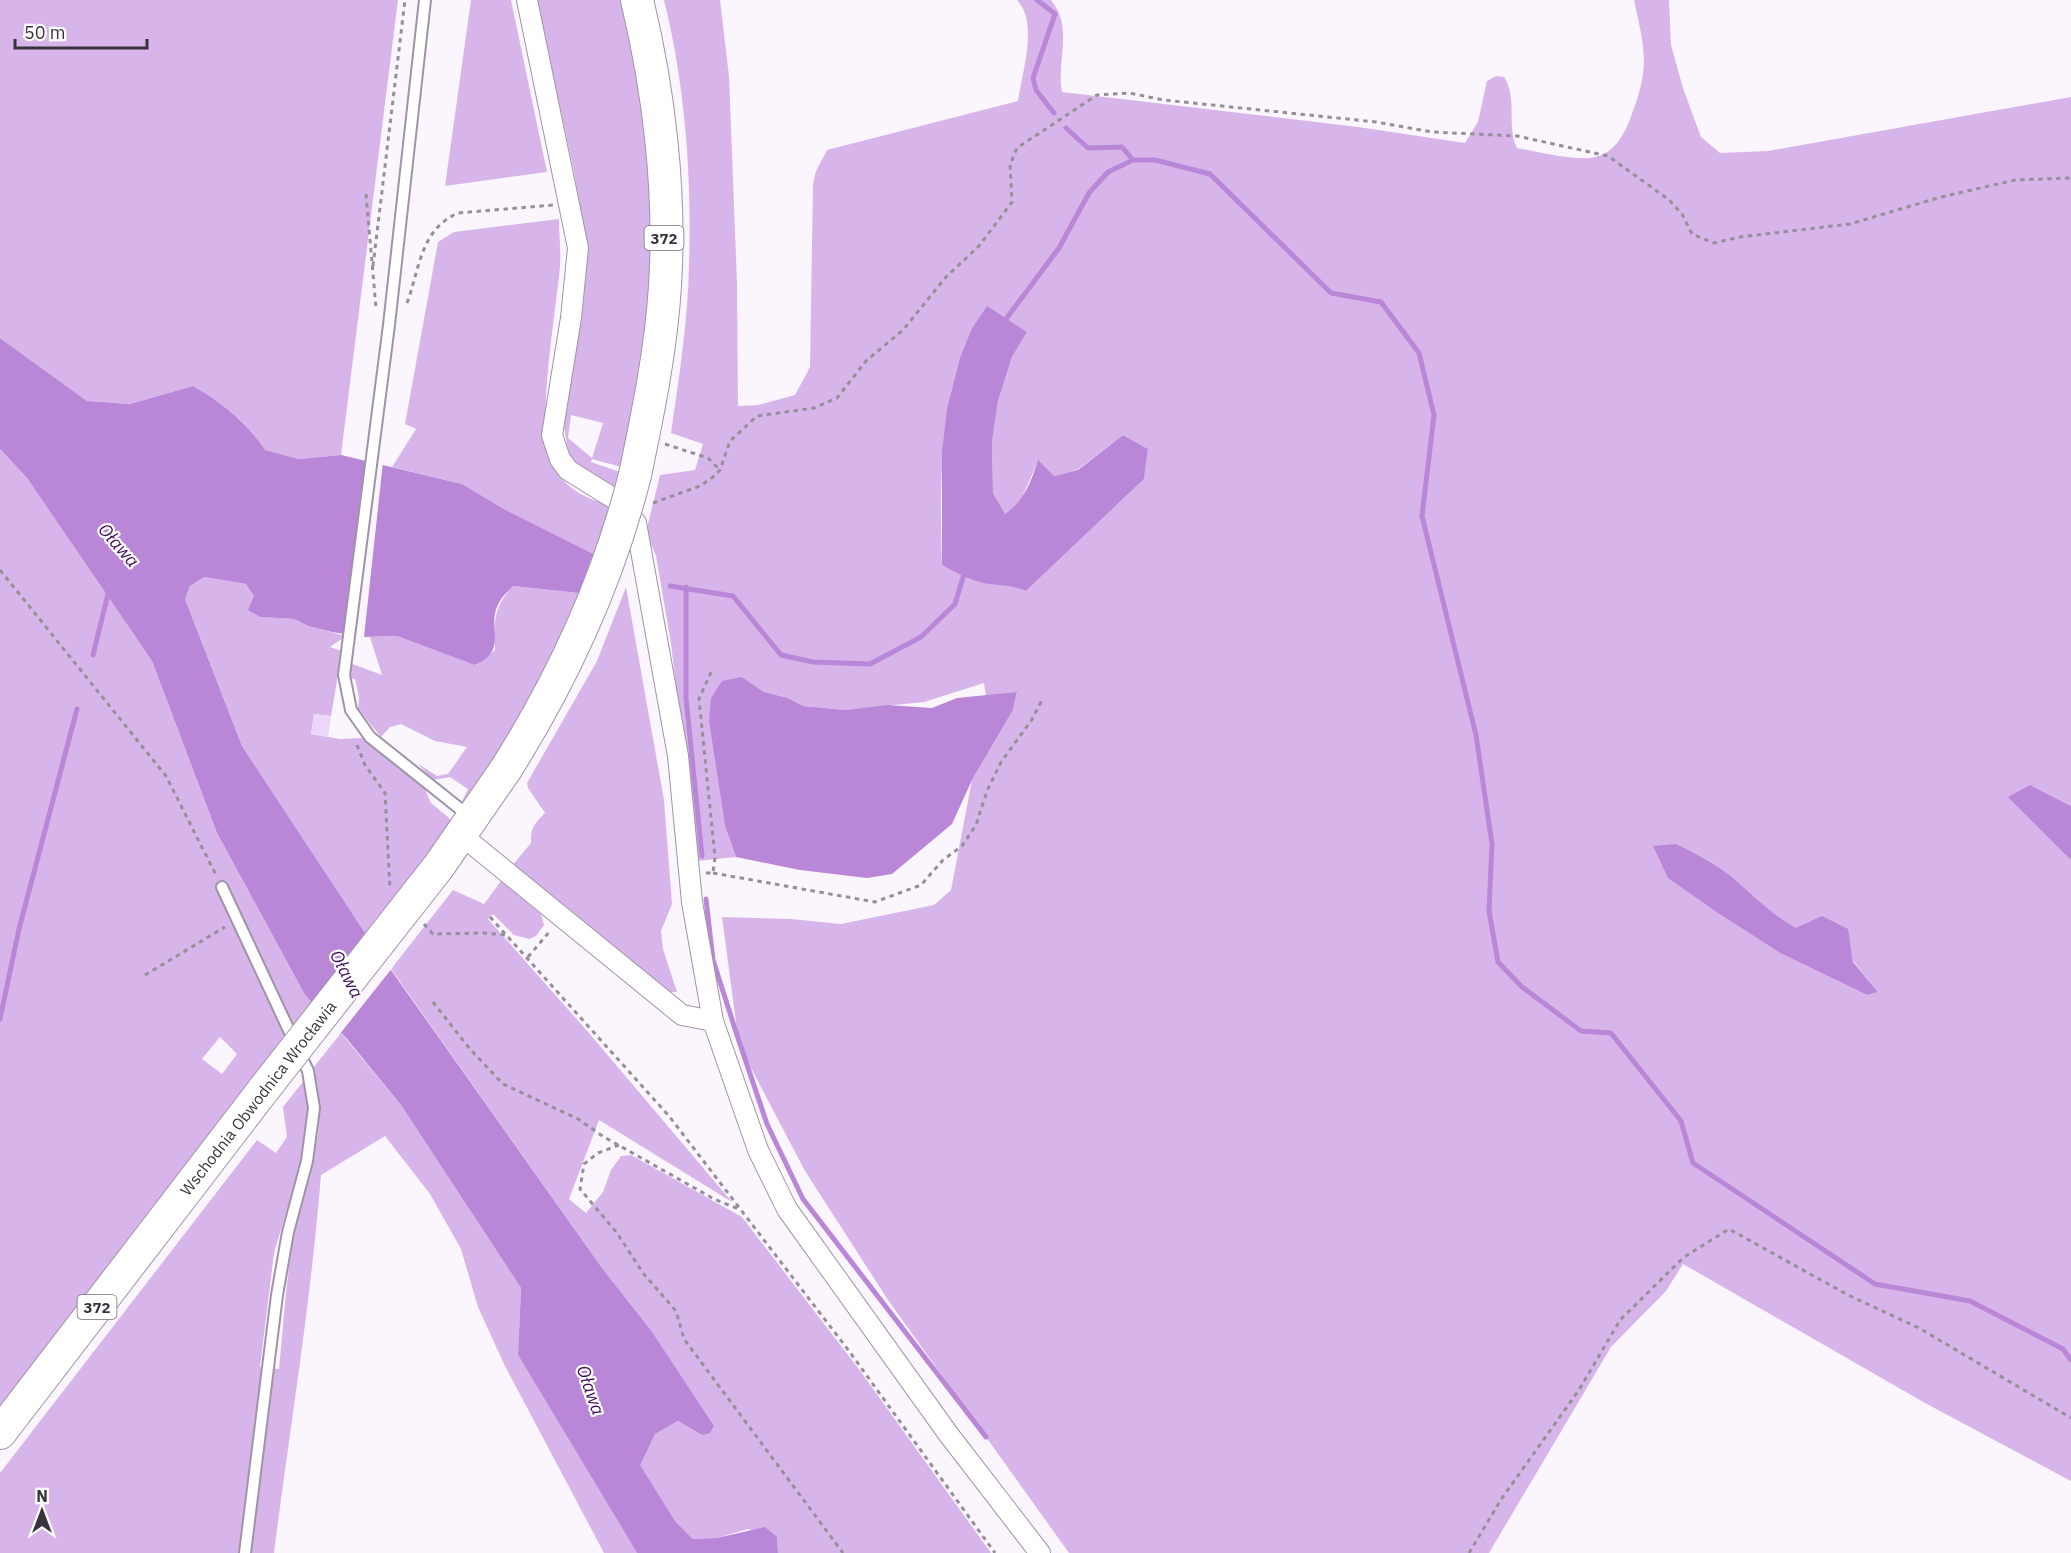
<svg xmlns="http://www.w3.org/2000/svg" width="2071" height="1553" font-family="'IBM Plex Sans',sans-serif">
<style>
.green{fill:#d7b5eb;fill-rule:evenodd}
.water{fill:#ba86d8}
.pier{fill:#fbf6fe}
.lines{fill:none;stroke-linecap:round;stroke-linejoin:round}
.stream{stroke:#ba86d8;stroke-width:5}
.building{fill:#ecd7f9}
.lane-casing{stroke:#9f94a6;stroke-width:14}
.street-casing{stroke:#9f94a6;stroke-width:22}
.primary-casing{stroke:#9f94a6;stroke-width:34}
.path{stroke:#959098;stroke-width:3;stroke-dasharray:4.5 4.5;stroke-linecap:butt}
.lane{stroke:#fff;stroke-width:10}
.street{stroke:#fff;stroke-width:20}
.primary{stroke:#fff;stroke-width:32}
.primary-bridge-casing{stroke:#9f94a6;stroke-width:34;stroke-linecap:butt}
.primary-bridge{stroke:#fff;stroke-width:32}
.labels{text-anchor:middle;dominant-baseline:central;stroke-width:4.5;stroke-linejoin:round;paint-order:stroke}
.shield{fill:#fff;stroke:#747076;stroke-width:1.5}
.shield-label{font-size:15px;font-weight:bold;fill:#38333b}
.street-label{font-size:16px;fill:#38333b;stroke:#fff}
.water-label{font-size:18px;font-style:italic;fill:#410c58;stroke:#fff}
</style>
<rect width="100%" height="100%" fill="#fbf6fe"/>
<path class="green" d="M0,0H398L341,455L299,459L264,450C245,420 223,403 193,386L130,404L87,401L0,338Z
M471,0H511L547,172L445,186Z
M537,0H627L652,149L650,316L625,468L592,459L591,462L623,473L619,489L587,472L573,461L568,450L564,427L584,298L586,240L574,172ZM571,415L603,423L592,458L568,438Z
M664,0H720L729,76L737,283L738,406L758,405L795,395L810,367L813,184L816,171L827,150L1018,101C1022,72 1039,23 1017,0H1051C1074,28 1056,60 1062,92L1358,127L1465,143L1478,122L1487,81L1496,76L1504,77C1518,99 1506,125 1517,148C1536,151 1577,162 1595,157C1614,152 1622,138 1629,122C1650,68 1646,55 1634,0H1669L1671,45L1683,88L1701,137L1720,153L1768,151L2071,97V806L2030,785L2060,847L2071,860V1481L1925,1403L1683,1264L1666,1291L1611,1347L1489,1553H1069L888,1300L805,1171L739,1045L722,917L791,919L841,924L934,905L951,890L972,780L1013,710L1017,693L986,696L984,683L924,702L846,710L803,706L788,698L764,692L742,677L709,722L725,826L736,857L696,861L671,643L656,556L646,532L660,475L695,470L703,444L671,433C679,377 688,321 689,264C692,177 685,84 664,0ZM1005,319L1027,332L1012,357L998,401L992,442L993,493L1005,515L1020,502L1038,461L1054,476L1077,470L1123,435L1148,449L1144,479L1026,591L1012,584L985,583L942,565C939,484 940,407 971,330ZM1733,878L1771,914L1796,929H1847L1853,961L1878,992L1867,995L1780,953L1721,915Z
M559,219C559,234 561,250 560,265C557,310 532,437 556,471C570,492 590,500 613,506L598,554L532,703L464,805L461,803L468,789L450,777L433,780L417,763L437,776L448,774L467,747L435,741L401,724L390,727L381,737L358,709L359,697L355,679L348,678L350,663L382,675L370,637L397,636L476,665L495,650C495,621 492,609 513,586L579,593L593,555L504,509L462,484L392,467L416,429L405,424L438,242L454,232Z
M0,449L27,478L152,661L217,833L305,995L317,1007L0,1408ZM220,1037L237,1054L222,1074L202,1059Z
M204,577L246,584L254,596L260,617L294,619L308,626L346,636L330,647L342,651L331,716L314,714L311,734L340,739L362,738L423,785L431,803L454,822L369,939L242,746L185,599L190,586Z
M626,587L664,800L672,904L661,931L663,949L677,992H668L511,867L531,843C530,828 535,823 545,813L528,788L527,783L597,661Z
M501,881L541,914L544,925L536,936L529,939L514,935L493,914L488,919L589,1033L732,1202L599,1120L569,1199L586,1213L603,1192L611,1170L621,1156L631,1155L742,1217L858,1368L991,1553H778L777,1537L748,1529L717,1538L693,1539L675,1521L639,1465L655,1434L678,1421L702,1435L650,1329L602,1268L391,969L453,890L484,904Z
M341,1033L401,1105L521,1288L518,1355L637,1553H604L505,1366L478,1307L461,1249L430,1194L385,1136L321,1175C311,1302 290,1427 274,1553H0V1473L257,1140L276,1153L287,1137L283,1107L306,1078L308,1106L303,1155L274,1253L260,1367L279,1369C283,1330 285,1292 291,1254C300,1192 333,1132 313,1068Z"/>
<path class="water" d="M987,306L1027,332L1012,357L998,401L992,442L993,493L1005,514C1024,501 1031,482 1038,460L1054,476L1078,470L1123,435L1148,449L1144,479L1026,591C1011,584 998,586 983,583C968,579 955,572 942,565V452L947,409L960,358L971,330Z
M0,338L87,401L130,404L193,386C223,403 245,421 265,450L299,459L341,455L462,484L504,509L593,554L579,593L513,586C509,591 503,595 500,601C484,626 511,649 475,665L397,636L364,637L332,632L308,626L294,619L260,617L248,610L254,596L246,584L204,577L190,586L185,599L242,746L369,939L602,1268L650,1329L714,1426L710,1433L702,1435L678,1421L655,1434L640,1465L675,1521L693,1539L717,1538L765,1527L777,1537L778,1553H637L518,1355L521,1288L401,1105L347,1039L305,995L217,833L152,661L27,478L0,449Z
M742,677L764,692L788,698L803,706L846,710L887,705L932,708L957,698L1017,692L1013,710L972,780L952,824L892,874L867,878L800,870L736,857L725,826L709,722L711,698L722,681Z
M2030,785L2071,806V860L2008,797Z
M1676,844C1696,854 1716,864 1733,878C1755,897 1771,914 1796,928L1822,916L1848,929L1853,962L1878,992L1867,995L1780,953L1721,915L1668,878L1653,846Z"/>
<path class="pier" d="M366,458L383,462L364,637L346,636Z
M371,936L393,967L339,1035L315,1009Z"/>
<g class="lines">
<path class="stream" d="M1037,0L1055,14L1033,78L1036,90L1054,113
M1066,128L1088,148L1122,147L1133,160
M1003,323L1059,248L1089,193L1108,172L1133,160H1155L1210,174L1331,293L1381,302L1419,353L1434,415L1422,516L1476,735L1492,844L1489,911L1498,962L1522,987L1581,1031L1611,1033L1681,1121L1693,1163L1875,1284L1970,1301L2063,1349L2071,1360
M670,586L733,596L781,655L813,662L870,664L921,637L955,604L965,571
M686,587V698L702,856
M93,655L109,590
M706,899L713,960L737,1035L767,1124L803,1199L986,1437
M0,1019L19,929L77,709"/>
</g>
<path class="building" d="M314,714L331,716L328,737L311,734Z"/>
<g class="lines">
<defs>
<path id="lane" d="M425,0L389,325L344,675L351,710L370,737L469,816
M222,887L308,1071L314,1108L307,1161L288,1232L277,1295L245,1553"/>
<path id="street" d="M527,0L578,248L571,318L552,435L560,459L568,470L621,503L636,523L678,756L692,902L713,1021L758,1150L787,1209L949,1435L1040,1553
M460,834L682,1015L713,1021"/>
<path id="primary" d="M635,475C648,413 661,350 665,286C671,192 659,91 637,0
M439,866L506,769
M0,1433L264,1089"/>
</defs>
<use href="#lane" class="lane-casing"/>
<use href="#street" class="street-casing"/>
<use href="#primary" class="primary-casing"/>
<path class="path" d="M366,194L376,308
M373,266L405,0
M407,303C420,268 420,230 458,213L553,205
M665,444L708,458L720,470
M653,503L700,486L713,477L720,470L730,441L757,416L814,408L837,398L866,361L903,330L946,277L979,246L1012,202L1010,165L1017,148L1097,95L1129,93L1164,100L1376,122L1432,132L1517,136L1608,156L1668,199L1682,214L1692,234L1714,243L1740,237L1850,224L1941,197L2015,180L2071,178
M0,570L166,776L216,875
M357,745L365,765L385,793L390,889
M706,873H713L715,857L699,699L712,670
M713,873L875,902L921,885L943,860L962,846L976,825L987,791L1001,762L1031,721L1042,700
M490,917L669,1116L849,1351L995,1553
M424,924L433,934L484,933L506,935
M528,957L550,931
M145,975L225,927
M433,1002L469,1048L503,1084L578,1119L604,1137L714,1199L741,1210
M619,1145L598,1153L584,1164L580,1189L617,1233L643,1273L676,1311L684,1339L843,1553
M1469,1553L1502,1498L1579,1390L1620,1320L1684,1257L1729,1229L1848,1295L1919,1328L2071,1418"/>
<use href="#lane" class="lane"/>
<use href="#street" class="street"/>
<use href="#primary" class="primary"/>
<defs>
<path id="primary-bridge" d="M506,769C564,677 608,581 635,475
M264,1089L439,866"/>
</defs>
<use href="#primary-bridge" class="primary-bridge-casing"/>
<use href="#primary-bridge" class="primary-bridge"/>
</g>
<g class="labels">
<g class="shield">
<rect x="644.5" y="226" width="39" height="24" rx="4.5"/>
<rect x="77.5" y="1295" width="39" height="24" rx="4.5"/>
</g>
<g class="shield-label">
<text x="664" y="238">372</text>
<text x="97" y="1307">372</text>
</g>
<g class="street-label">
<text transform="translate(258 1098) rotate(-52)">Wschodnia Obwodnica Wrocławia</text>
</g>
<g class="water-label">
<text transform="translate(119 545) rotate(49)">Oława</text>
<text transform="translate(347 974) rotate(63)">Oława</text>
<text transform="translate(591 1390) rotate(71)">Oława</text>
</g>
</g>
<g transform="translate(42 1511)" stroke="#ffffff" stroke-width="4.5" paint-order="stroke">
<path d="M0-4.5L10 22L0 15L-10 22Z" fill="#38333b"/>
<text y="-9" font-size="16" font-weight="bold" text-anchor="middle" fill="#38333b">N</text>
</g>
<path d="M15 39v9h132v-9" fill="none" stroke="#38333b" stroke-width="3"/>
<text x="24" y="39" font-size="18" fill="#38333b" stroke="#ffffff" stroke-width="4.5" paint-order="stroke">50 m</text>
</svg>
